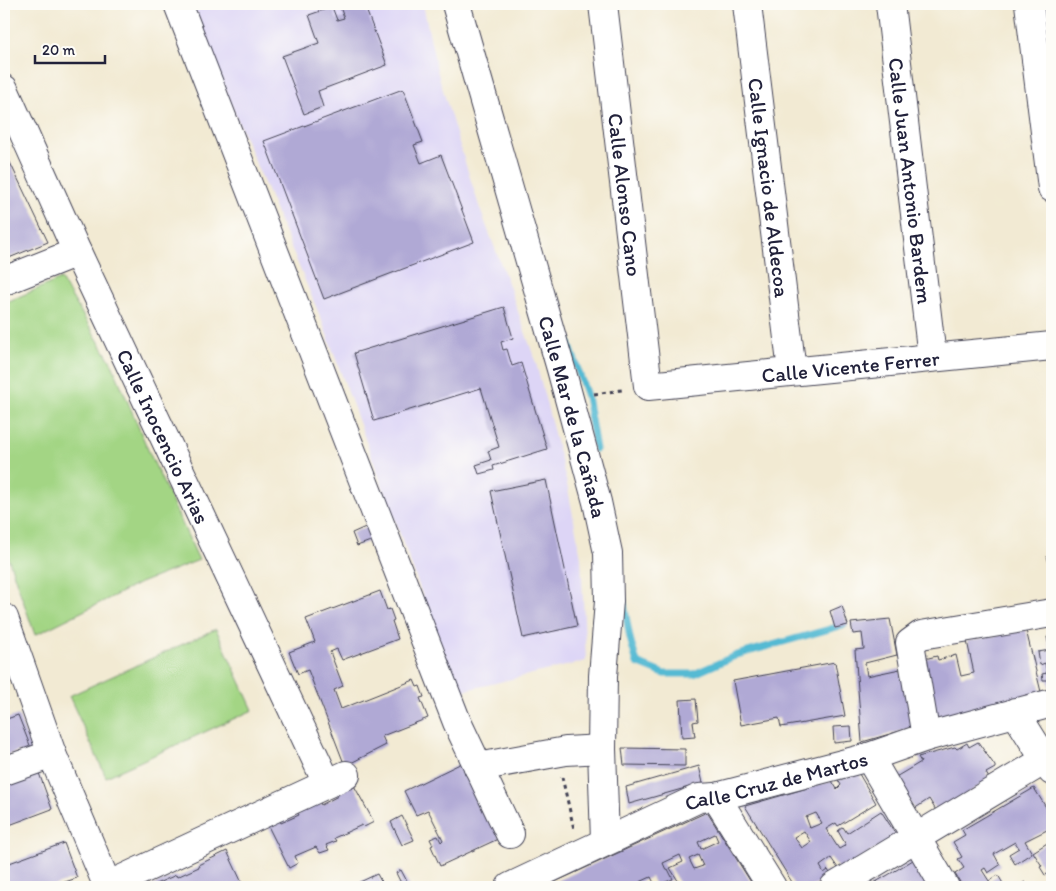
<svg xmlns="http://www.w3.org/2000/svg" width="1056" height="891" font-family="Itim,sans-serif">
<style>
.built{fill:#ddd5f6}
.green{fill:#a3d584;stroke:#627c60}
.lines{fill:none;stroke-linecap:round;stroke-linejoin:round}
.stream{stroke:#55bad3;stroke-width:7}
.building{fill:#b0a9d5;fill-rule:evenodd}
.minor-casing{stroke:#414052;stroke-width:30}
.path{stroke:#414052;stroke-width:3;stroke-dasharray:4 4;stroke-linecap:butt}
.minor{stroke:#fff;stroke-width:28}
.labels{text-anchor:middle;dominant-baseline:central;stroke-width:5;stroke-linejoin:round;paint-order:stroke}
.street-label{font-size:21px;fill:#22223b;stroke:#fdfcf7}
</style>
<rect width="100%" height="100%" fill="#fdfcf7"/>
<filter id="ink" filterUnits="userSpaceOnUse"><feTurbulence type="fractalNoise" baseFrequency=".02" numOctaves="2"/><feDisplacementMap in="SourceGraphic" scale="10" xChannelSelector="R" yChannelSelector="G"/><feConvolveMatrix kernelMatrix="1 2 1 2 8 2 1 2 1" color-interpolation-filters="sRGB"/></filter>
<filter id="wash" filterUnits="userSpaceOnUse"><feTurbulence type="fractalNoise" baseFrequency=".0096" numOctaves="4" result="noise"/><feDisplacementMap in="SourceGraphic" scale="20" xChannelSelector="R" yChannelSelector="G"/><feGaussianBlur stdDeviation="1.12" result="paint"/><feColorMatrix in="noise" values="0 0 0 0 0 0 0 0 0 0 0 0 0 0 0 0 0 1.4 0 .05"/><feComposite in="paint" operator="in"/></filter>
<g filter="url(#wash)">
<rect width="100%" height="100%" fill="#f2ead3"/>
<path class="built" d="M193,4H423L437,70L457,137L480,209L507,280L536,363L567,484L581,557L586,661L458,692L322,321L233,109Z"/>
<path class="green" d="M61,279L111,362L149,452L199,560L138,584L35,635L4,546V303Z
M216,629L253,710L106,777L69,696Z"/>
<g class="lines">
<path class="stream" d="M562,323L587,396L596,449
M621,588L630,638L637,663L664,674H694L737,655L844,625"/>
</g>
<g id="blocks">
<path class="building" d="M339,4H364L387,65L318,91L323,107L304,114L282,56L319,43L309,15L332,7L337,20L344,18Z
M403,89L423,142L414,145L421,163L441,155L474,242L324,299L264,141Z
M4,150L48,242L4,260Z
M504,307L513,338L501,342L503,350L507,349L512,366L521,363L547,449L493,466L494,470L479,474L476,465L491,460L488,451L499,447L481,388L374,421L354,353Z
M546,480L577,626L523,638L491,491Z
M370,525L376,539L357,546L352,533Z
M1052,555V576L1047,556Z
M380,591L387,610L390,609L394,620L392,621L398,639L342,660L337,649L330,652L343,686L334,690L341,709L414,680L417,687L420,686L424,697L420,698L428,718L382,736L386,745L345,766L308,670L298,674L289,652L315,642L306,619Z
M842,606L848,625L835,628L830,611Z
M890,619L897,655L865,663L867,676L900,669L902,680L904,679L914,727L862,742L855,650L864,649L862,633L853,634L851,623Z
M1026,630L1041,692L934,721L920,660L937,656L938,660L956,655L961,676L974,673L967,641Z
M1052,635V689H1050L1048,680H1043L1042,674L1047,673L1045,663L1040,665L1038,652L1050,650L1047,637Z
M835,662L845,716L781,727L779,718L741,725L733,681Z
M696,699L698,721L693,722L695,737L682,738L680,700Z
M18,715L33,753L22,757L20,751L4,756V720Z
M851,726L852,741L834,743L833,727Z
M978,742L995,766V768L986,773L990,780L937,812L929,799L914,809L894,778L921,762L918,757L955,747L957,749L967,743L969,747Z
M622,748L685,749V766L624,765Z
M464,762L500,838L440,866L431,846L433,845L430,839L438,836L441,842L443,840L428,810L416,815L404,791Z
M699,766L703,783L629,804L626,787Z
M39,773L52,809L4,827V786Z
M859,774L876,803L838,826L836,823L826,829L835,843L839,849L846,845L838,831L843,827L847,833L881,811L897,836L840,871L831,858L820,866L824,873L828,870L831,875L811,887H795L745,806L832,781L837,789L841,785L838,780ZM816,813L822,823L810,828L806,817ZM804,831L811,842L802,848L794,837Z
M352,782L374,822L364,827L362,825L334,838L336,841L326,845L329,850L320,853L316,847L295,856L298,863L289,868L266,822L278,817L281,823L299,815L296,809L318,798L321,805L338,796L335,790Z
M1034,788L1052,817V838L1047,830L1025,841L1032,853L1015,864L1009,854L1019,848L1015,842L994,854L1000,865L988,873L985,868L982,870L989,881L998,875L1005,887H963L955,874L964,868L958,859L962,857L953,842L965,835L962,830Z
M707,812L754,887H682L670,868L683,862L680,855L663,863L666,870L668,869L673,879L661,884L662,887H650L655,885L651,877L629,887H544ZM715,834L718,841L701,849L698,842ZM698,855L703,866L694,869L689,859Z
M402,816L414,840L402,845L391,822Z
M1052,840V882L1047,874L1045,875L1040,867L1042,866L1033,852Z
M64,843L77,878L50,887H4V865Z
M227,851L243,885L237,887H149L176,875L177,877L199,867L198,865Z
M913,860L930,887H867L888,875Z
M401,870L410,887H393L401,883L396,873Z
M377,874L384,887H348L362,881Z
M1025,882L1028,887H1016Z"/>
</g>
</g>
<g filter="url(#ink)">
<use href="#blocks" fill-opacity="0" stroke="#414052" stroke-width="1"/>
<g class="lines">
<defs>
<g id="minor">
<path d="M178,4L457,722L510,834"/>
<path id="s1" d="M456,4L561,369L597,502L608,553L609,601L603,676L602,749L605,841"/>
<path id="s2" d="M603,4L648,386L1052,346"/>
<path id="s3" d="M747,4L792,371"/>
<path id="s4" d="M890,4L932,357"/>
<path d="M1029,4L1052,188"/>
<path id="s5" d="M4,89L77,252L327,783"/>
<path d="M4,281L77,252"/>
<path d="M4,618L52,754L108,887"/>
<path d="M1015,712L1052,771"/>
<path d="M926,737L910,643L921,635L1052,613"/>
<path d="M869,757L945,887"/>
<path d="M478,767L566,751L602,749"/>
<path d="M4,771L52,754"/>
<path d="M716,797L772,887"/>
<path d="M105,887L346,775"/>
<path id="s6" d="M510,887L699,798L716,797L869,757L926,737L1052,703"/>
<path d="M834,887L1045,760"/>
</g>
</defs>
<use href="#minor" class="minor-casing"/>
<path class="path" d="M594,394L622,390
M562,777L574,829"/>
<use href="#minor" class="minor"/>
</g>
</g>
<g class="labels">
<g class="street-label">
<text stroke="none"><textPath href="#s4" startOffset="178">Calle Juan Antonio Bardem</textPath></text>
<text stroke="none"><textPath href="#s3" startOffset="185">Calle Ignacio de Aldecoa</textPath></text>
<text stroke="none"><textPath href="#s2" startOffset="192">Calle Alonso Cano</textPath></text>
<text stroke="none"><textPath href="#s2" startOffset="588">Calle Vicente Ferrer</textPath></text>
<text stroke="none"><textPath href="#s1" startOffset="429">Calle Mar de la Cañada</textPath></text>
<text stroke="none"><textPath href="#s5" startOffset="382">Calle Inocencio Arias</textPath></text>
<text stroke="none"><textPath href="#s6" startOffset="288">Calle Cruz de Martos</textPath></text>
</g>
</g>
<rect width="1056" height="891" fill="none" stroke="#fdfcf7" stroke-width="20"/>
<path d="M35 55v8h70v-8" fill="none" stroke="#22223b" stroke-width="2.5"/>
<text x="42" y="55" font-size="15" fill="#22223b" stroke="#fdfcf7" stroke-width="4" paint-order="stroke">20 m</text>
</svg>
